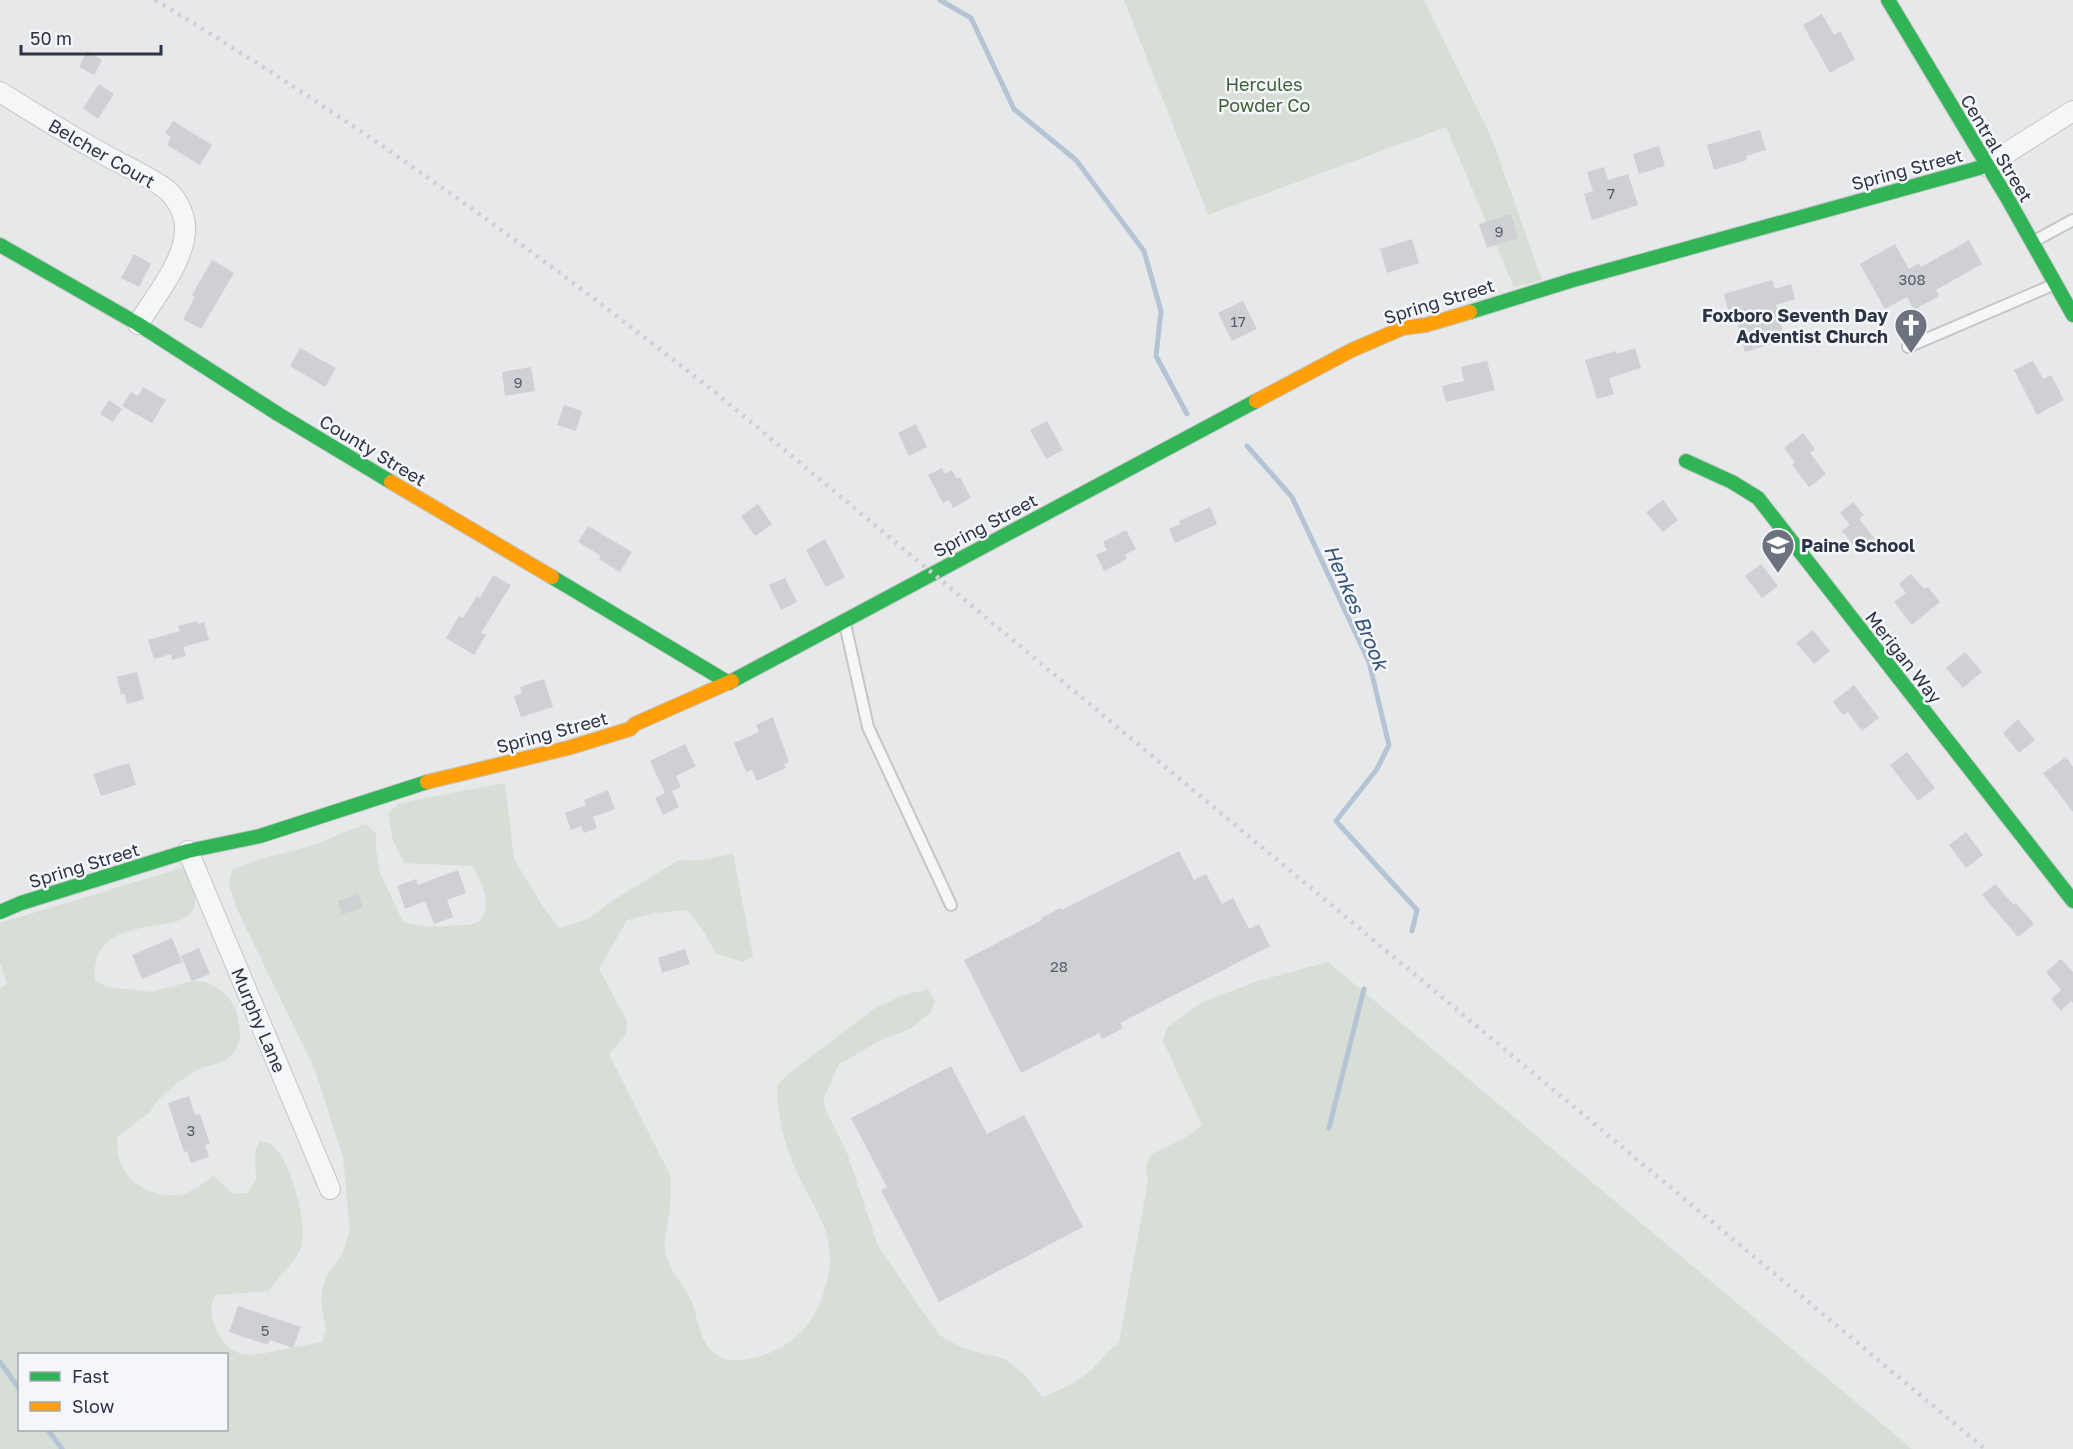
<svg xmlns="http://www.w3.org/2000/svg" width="2073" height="1449" font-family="'Golos Text',sans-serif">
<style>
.green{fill:#d6ded6;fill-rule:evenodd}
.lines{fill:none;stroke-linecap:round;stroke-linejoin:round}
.stream{stroke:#b4c4d5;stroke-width:5}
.building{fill:#ced0d3}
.lane-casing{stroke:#c4c6c8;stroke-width:14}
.street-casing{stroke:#c4c6c8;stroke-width:22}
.fast-casing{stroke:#c4c6c8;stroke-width:16}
.slow-casing{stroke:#c4c6c8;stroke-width:16}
.lane{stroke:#f5f6f7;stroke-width:10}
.street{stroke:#f5f6f7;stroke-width:20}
.fast{stroke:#30b455;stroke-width:14}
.slow{stroke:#ff9f0a;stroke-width:14}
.rail{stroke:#cecfd2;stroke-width:4.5;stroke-dasharray:3 6;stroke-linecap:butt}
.labels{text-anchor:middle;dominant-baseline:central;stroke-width:5;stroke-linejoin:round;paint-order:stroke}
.number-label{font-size:15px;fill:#545c69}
.park-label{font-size:18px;fill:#3f6138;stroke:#f4f6f9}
.street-label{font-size:18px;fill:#2b3445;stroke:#f4f6f9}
.poi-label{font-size:18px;font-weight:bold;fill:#2b3445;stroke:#f4f6f9;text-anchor:end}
.water-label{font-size:20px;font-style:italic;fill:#34527a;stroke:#f4f6f9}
</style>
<rect width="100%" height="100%" fill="#e6e8ea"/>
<path class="green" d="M1124,0H1424L1492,139L1542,280L1514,287L1446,127L1208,215Z
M505,783L514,859L543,907L559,928L588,919L612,901L679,860L692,861L733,854L753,956L743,962L716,954L703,930L687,910L656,913L627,920L599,969L627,1021L626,1035L609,1054L671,1177C671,1192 670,1207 668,1222C667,1231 664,1241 665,1249C667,1270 684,1283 692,1302C697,1316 699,1336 709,1348C719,1361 736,1362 750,1359C797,1349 821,1317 829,1271C837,1230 805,1197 792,1161C783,1137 777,1112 777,1086L786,1076L875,1008L901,996L928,989L935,1001L931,1012L910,1029L885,1038L839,1064L823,1100L827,1113L847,1153L878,1246L939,1335L963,1348L1005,1359L1026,1376L1042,1397C1059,1391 1078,1382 1092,1369C1102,1360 1108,1350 1119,1343L1148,1180L1146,1168L1150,1155L1190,1135L1202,1125L1163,1041L1167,1028L1202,1002L1258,981L1328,962L1912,1449H0V989L7,984L0,963V923L188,866C190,878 198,895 194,907C184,940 89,907 95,981L107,987L152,992L192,981L206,982L219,989L229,998L236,1010L239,1025L240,1038L236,1050L226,1060L199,1069L178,1082L157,1101L150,1112L117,1137C115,1167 132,1189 161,1194C167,1195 174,1196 180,1195C192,1192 202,1184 213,1176L234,1194L248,1193L256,1180L255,1153L259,1141C262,1142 269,1142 272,1145C291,1159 310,1229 300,1250C293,1264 278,1278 268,1291L215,1295C209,1309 211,1318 217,1331C231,1361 252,1356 280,1350C294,1347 308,1345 322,1342L326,1329L321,1303L322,1290L326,1277L342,1255L350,1230L343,1158L315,1070L236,907L229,883L232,871C256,857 286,854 313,845C331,839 347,830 366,824L376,834V849L380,873L403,922C423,928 439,927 459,925C463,925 470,925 474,924C497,914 482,880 472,866L404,863L393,840L388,814L398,804L410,801ZM20,1354H226V1430H20Z"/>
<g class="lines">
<path class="stream" d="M940,0L971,18L1014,109L1076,160L1144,251L1161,311L1156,356L1187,414
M1247,446L1292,497L1369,662L1389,745L1377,769L1336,821L1417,910L1412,931
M1329,1128L1364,989
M0,1362L20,1390
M48,1430L62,1449"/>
</g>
<path class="building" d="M1822,14L1834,35L1840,31L1855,59L1830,73L1803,25Z
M87,51L102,60L94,75L79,67Z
M99,84L114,94L98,119L83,108Z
M173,121L212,145L200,165L167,145L171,137L165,133Z
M1760,130L1766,150L1746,156L1747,160L1714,170L1707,145Z
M1659,146L1665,166L1639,174L1633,154Z
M1604,167L1608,180L1628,174L1638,205L1592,220L1584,194L1593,191L1587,172Z
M1511,214L1518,238L1487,248L1479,224Z
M1412,239L1419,263L1387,273L1380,249Z
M1969,240L1982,264L1936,290L1939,296L1914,310L1907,297L1885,309L1860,264L1895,244L1909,269L1919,263L1921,267Z
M134,254L151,264L139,287L121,278Z
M212,260L234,273L201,329L183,319L195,297L192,295Z
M1772,280L1775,289L1791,284L1795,299L1776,305L1785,340L1745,352L1733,309L1728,310L1724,294Z
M1243,301L1257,329L1232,341L1218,313Z
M300,348L336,368L325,387L290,366Z
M1635,348L1641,368L1609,378L1614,394L1597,399L1585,360L1616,351L1617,354Z
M1487,361L1495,390L1446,402L1442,386L1464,381L1461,367Z
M2033,361L2043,379L2051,375L2064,400L2037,415L2014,370Z
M531,367L535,391L505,396L502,372Z
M143,387L166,400L152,423L122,406L131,392L138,396Z
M109,400L122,409L113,422L100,414Z
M564,405L582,411L576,431L557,425Z
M1047,421L1063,450L1046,459L1030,430Z
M916,424L927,447L909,456L898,433Z
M1803,433L1815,449L1810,453L1826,474L1809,487L1792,465L1795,462L1784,448Z
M942,468L945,474L952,470L957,479L960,477L971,498L953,508L949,500L943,503L928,475Z
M1663,500L1678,520L1663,532L1646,512Z
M1853,502L1864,515L1859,519L1876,540L1860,553L1842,531L1850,525L1840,513Z
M758,504L772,524L755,536L741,516Z
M1210,507L1217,524L1175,543L1169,529L1180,524L1179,521Z
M588,526L632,552L620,572L599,559L601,556L578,542Z
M1126,530L1136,549L1125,555L1127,559L1104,571L1096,555L1107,550L1103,542Z
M825,539L845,577L826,587L806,550Z
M1761,564L1778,586L1762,598L1745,576Z
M1911,574L1924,589L1928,587L1940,602L1912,625L1894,602L1906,593L1899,584Z
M493,575L511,585L481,633L486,635L474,655L446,638L459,616L463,618L477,596L480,598Z
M785,578L797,602L781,610L769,585Z
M197,621V624L204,622L209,640L183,647L186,656L172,660L171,654L154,659L148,640L180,631L178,626Z
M1813,630L1830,651L1814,664L1796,643Z
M1965,652L1982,672L1963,688L1946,668Z
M137,672L144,699L127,704L125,694L121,695L117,677Z
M544,679L553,707L521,717L514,696L522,693L520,687Z
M1854,685L1879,718L1862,731L1848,712L1843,715L1833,702Z
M773,717L789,762L784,764L786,768L757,781L752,770L746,772L734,743L759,732L756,725Z
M2018,719L2035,740L2019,753L2003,733Z
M685,744L696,766L676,776L681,787L672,791L679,807L663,815L655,798L665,793L650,761Z
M1907,752L1935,788L1918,801L1890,765Z
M2066,757L2073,767V812L2043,773Z
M129,763L136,785L101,796L93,774Z
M608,790L615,809L593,817L597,828L584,833L581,826L571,830L565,813L586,805L584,800Z
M1966,832L1983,855L1966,868L1949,845Z
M1179,851L1194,880L1206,874L1222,904L1233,898L1249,929L1259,924L1270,946L1120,1023L1123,1028L1102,1039L1099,1033L1021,1073L964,960L1042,920L1041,918L1061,908L1062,910Z
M458,870L466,893L447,900L453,917L434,924L425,901L405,909L397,886L416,879L418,885Z
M1995,884L2014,905L2016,903L2034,924L2018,937L1982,895Z
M358,894L363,908L342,914L338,901Z
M172,938L182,962L142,979L132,955Z
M199,948L210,974L192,981L181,956Z
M685,949L690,964L662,973L658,958Z
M2061,959L2073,972V1003L2071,1001L2061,1011L2051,999L2061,990L2046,972Z
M951,1066L987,1134L1024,1115L1083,1227L939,1302L881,1190L887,1187L851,1118Z
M189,1096L195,1115L200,1114L210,1144L205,1145L209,1157L191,1163L187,1151L184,1152L168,1103Z
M238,1306L301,1327L293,1348L270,1340L268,1345L229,1332Z"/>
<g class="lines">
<defs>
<path id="lane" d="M2034,241L2073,220
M1908,347L2055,284
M845,624L868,727L951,905"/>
<path id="street" d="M0,92C35,114 71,136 107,156C123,165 154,179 167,190C178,200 186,216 185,231C184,262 154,298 138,324
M1986,166L2073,111
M188,851L330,1189"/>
<path id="fast" d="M1888,0L2009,201L2073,315
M0,245L138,324L278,414L391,482
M1470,312L1573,280L1986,166
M1686,461L1732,482L1758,498L2073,901
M552,577L729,683
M732,681L1256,401
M0,912L21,903L188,851L260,836L427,782"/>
<path id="slow" d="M1256,401L1352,350L1403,328L1426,325L1470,312
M391,482L552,577
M427,782L568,748L630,729L635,724L732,681"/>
</defs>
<use href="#lane" class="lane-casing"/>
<use href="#street" class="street-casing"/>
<use href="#fast" class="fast-casing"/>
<use href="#slow" class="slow-casing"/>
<use href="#lane" class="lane"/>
<use href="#street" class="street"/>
<use href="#fast" class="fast"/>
<use href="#slow" class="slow"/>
<path class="rail" d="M155,0C355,120 539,253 722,398L1985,1449"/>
</g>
<defs>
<symbol id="church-pin" viewBox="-11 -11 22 30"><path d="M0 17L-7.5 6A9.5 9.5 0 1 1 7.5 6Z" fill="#6c737f" stroke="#f4f6f9"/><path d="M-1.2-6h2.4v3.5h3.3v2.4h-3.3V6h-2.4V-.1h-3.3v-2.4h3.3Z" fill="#fff"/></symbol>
<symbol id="school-pin" viewBox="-11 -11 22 30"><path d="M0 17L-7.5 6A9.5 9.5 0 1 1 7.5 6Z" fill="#6c737f" stroke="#f4f6f9"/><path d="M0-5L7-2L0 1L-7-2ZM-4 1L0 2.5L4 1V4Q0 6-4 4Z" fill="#fff"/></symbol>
</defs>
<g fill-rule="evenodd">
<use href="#church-pin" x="1892" y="306" width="38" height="52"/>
<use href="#school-pin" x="1759" y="526" width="38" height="52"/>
</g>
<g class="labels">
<g class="number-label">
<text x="1611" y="193">7</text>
<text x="1499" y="231">9</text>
<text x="1912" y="279">308</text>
<text x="1238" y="321">17</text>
<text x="518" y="382">9</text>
<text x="1059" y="966">28</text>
<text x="191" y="1130">3</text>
<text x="265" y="1330">5</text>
</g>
<g class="park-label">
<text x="1264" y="84">Hercules<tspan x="1264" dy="21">Powder Co</tspan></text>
</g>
<g class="street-label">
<text transform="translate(1997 148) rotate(59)">Central Street</text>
<text transform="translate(102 153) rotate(30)">Belcher Court</text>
<text transform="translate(1907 169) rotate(-15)">Spring Street</text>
<text transform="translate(1439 301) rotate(-17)">Spring Street</text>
<text transform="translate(373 450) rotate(31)">County Street</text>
<text transform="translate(985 525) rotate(-28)">Spring Street</text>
<text transform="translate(1904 657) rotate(52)">Merigan Way</text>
<text transform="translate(552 732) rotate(-15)">Spring Street</text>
<text transform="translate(84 865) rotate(-17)">Spring Street</text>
<text transform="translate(259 1020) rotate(67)">Murphy Lane</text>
</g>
<g class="poi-label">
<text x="1888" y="315">Foxboro Seventh Day<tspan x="1888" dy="21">Adventist Church</tspan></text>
<text x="1801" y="545" text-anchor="start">Paine School</text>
</g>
<g class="water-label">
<text transform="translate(1357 607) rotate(67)">Henkes Brook</text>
</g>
</g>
<rect x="18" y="1353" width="210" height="78" fill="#f4f6f9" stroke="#a4a8b1" stroke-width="1.5"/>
<rect x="30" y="1372" width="30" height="9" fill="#30b455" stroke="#a4a8b1" stroke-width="1.5"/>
<text x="72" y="1383" font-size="18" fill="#2b3445">Fast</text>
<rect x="30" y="1402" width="30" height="9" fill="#ff9f0a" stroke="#a4a8b1" stroke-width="1.5"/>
<text x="72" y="1413" font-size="18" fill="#2b3445">Slow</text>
<path d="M21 45v9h140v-9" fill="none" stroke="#2b3445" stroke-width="3"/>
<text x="30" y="45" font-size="18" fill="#2b3445" stroke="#f4f6f9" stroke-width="4.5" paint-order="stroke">50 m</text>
</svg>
